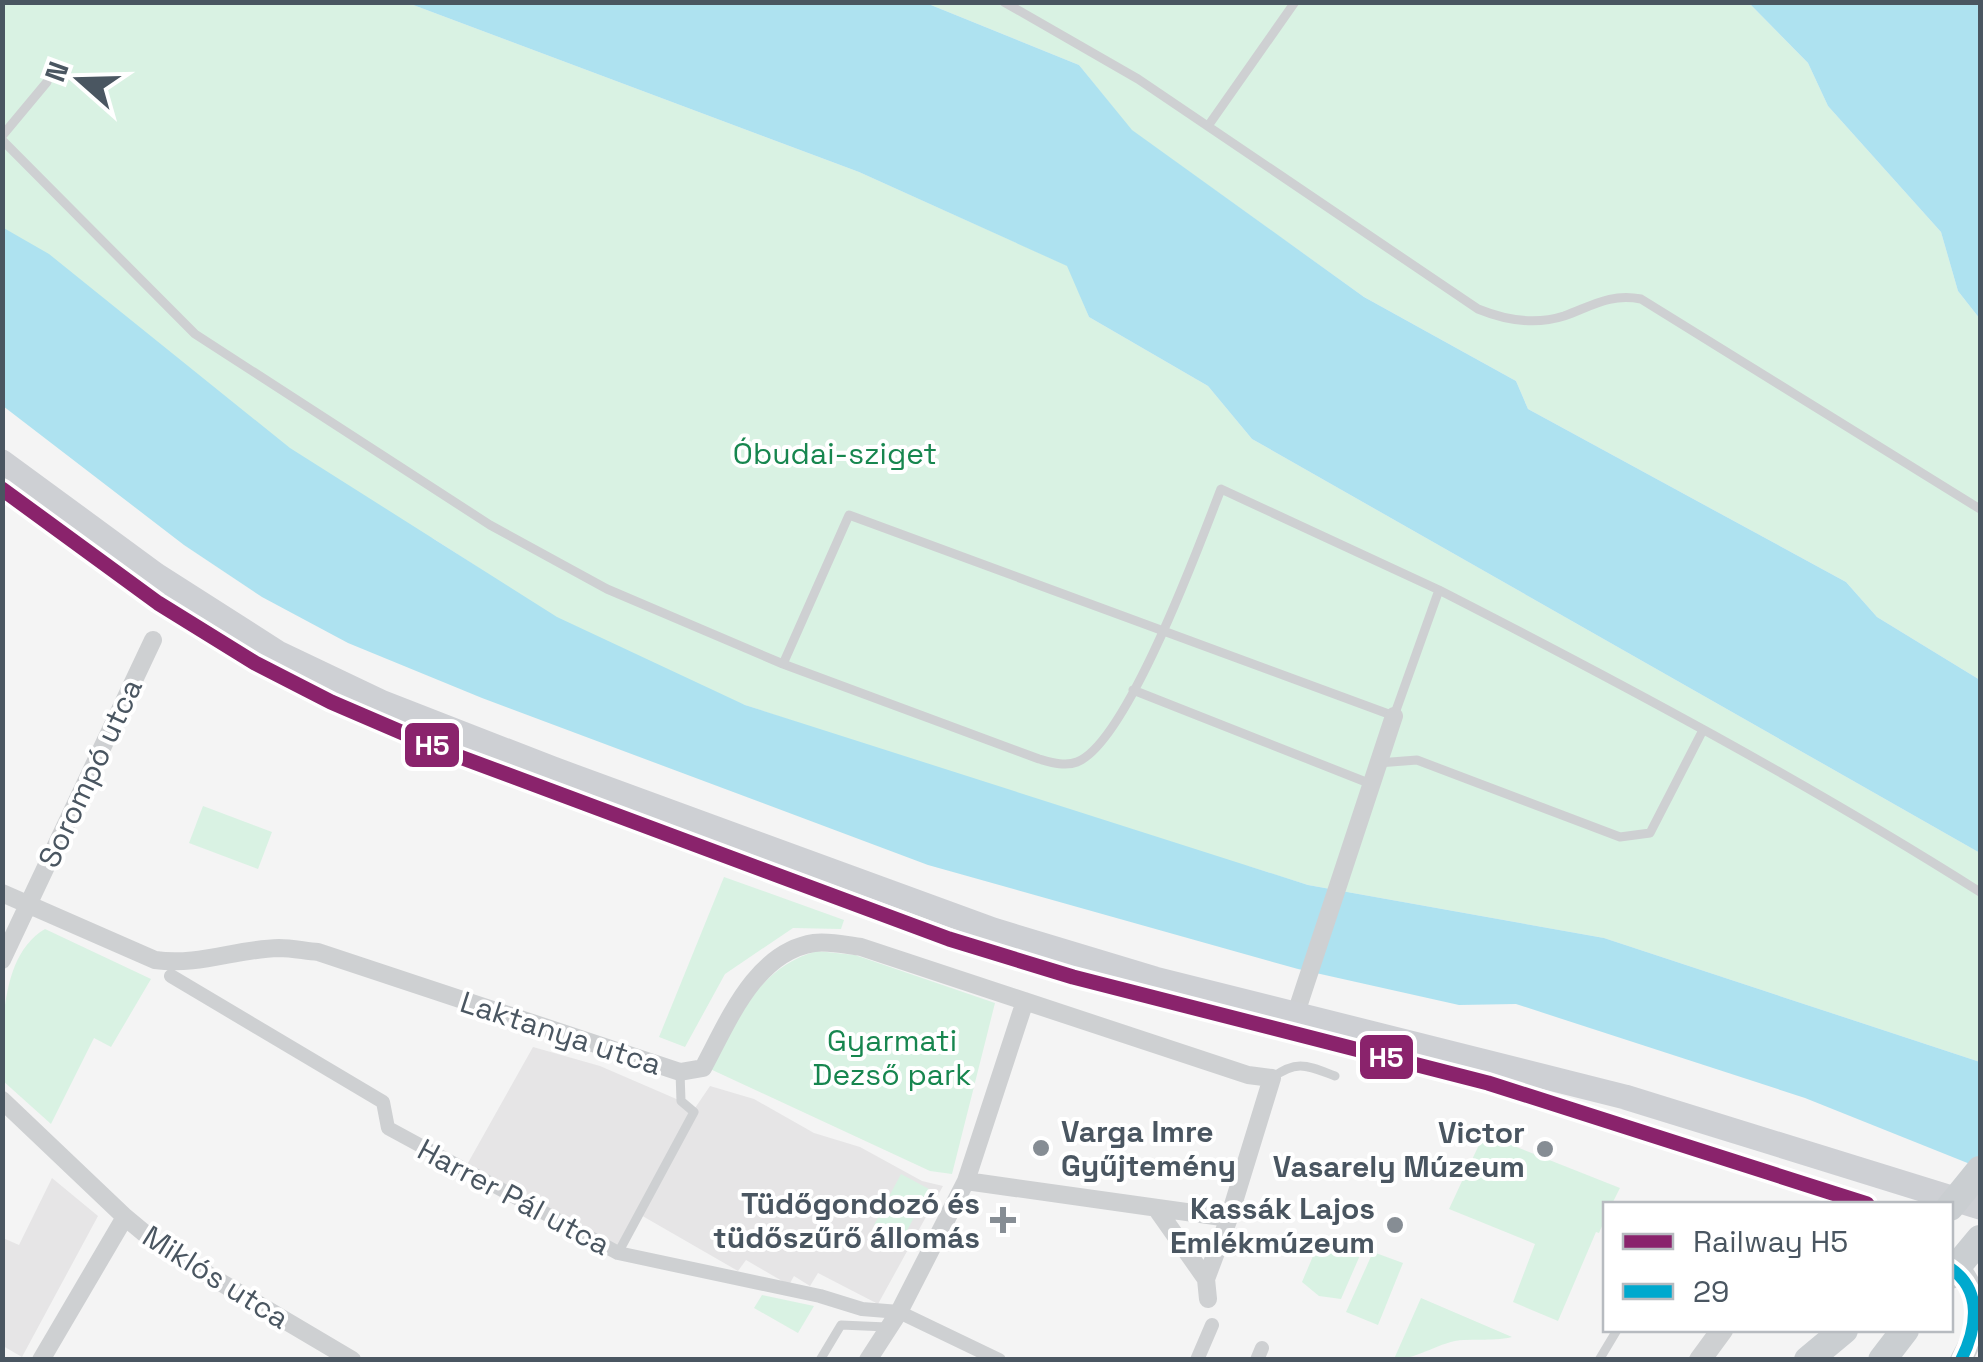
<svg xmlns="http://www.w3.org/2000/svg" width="1983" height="1362" font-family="'Space Grotesk',sans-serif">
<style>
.education{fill:#e6e5e6}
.green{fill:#d9f2e3}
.water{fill:#aee2f0}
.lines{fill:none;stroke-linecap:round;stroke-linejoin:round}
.service{stroke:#ced0d2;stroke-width:9}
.pedestrian{stroke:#ced0d2;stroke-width:14}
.minor{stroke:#ced0d2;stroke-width:18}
.tertiary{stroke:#ced0d2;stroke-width:22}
.secondary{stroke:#ced0d4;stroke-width:25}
.primary{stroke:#caced1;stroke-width:28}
.bus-1-casing{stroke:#fff;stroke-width:20}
.bus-1{stroke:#00a9ce;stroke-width:12}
.rail-1-casing{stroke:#fff;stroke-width:22}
.rail-1{stroke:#8a236c;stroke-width:15}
.poi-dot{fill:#868d94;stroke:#fff;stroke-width:4}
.labels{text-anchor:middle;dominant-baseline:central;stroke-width:8;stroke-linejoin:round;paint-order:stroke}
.park-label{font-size:30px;fill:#17864f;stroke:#fff}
.street-label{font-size:30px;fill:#4a5661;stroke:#fff}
.poi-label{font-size:30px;font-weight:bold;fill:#4a5661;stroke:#fff;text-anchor:end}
.line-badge{stroke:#fff;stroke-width:4}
.badge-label{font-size:28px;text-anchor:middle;font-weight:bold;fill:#fff}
</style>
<rect width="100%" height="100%" fill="#f4f4f4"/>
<path class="education" d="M533,1047L600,1066L681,1101L693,1111L710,1086L754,1099L814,1133L860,1147L922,1181L943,1186L878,1304L818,1273L810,1286L794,1276L789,1285L746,1260L738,1271L639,1214L618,1253L464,1170Z
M52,1178L98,1216L22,1357L3,1346V1238L19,1245Z"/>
<path class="green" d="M3,3H408L859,172L1068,266L1089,317L1208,386L1252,439L1980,853V1062L1604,938L1308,885L1248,866L1224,864L742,704L554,623L479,568L434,539L346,511L3,232Z
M926,3H1749L1808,63L1828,106L1941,232L1958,291L1980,319V680L1877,617L1846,582L1528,409L1516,381L1364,297L1131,130L1079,65Z
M203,806L272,832L258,869L189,843Z
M724,877L844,920L841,929L793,928L725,974L685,1047L659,1037Z
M45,929L151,979L111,1047L94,1038L51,1124L2,1080C2,1030 0,955 45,929Z
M817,951L855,955L995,1003L952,1174L930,1171L708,1068C736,1020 759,967 817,951Z
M1484,1134L1620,1188L1612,1204H1606L1605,1219L1599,1233L1596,1232L1558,1321L1513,1302L1535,1244L1449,1209Z
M901,1174L929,1189L902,1240L874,1225Z
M1322,1235L1345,1238L1361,1253L1341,1299L1319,1296L1302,1282Z
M1373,1252L1403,1263L1378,1325L1346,1312Z
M762,1295L814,1306L798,1333L754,1308Z
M1421,1298L1512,1337C1495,1341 1481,1339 1464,1340C1439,1341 1418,1360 1394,1359Z"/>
<path class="water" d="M408,3H926L1079,65L1132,130L1364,297L1516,381L1528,409L1846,582L1877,617L1980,680V853L1252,439L1208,386L1089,317L1067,266L859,172Z
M1749,3H1980V319L1958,291L1941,232L1828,106L1808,63Z
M2,227L49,254L290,448L557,617L745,705L1308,885L1604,938L1980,1062V1168L1805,1098L1516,1004L1459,1005L1298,969L928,865L482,698L348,643L262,597L184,545L3,406Z"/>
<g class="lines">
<path class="service" d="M1004,2L1138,79L1478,309C1505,320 1536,325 1564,316C1592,306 1610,293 1641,299L1980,509
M1208,126L1295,2
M2,136L47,82
M2,140L195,334L490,525L607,589L783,664L1039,759C1050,762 1065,767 1077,762C1127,743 1200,543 1221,489L1439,590
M783,664L849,515L1394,716L1439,590C1623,684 1806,782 1980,892
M1133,690L1371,784
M1378,763L1417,760L1620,837L1650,833L1703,730
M1272,1078C1297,1059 1308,1066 1335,1076
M618,1253L694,1112L681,1101L680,1072
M820,1360L841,1325L887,1327
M1599,1360L1617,1330"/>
<path class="pedestrian" d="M171,976L383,1102L388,1128L618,1253L820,1296L862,1309L899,1312L999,1360
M1197,1360L1212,1325
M1257,1360L1262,1348"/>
<path class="minor" d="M2,893L155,960C200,966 235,949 279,948C292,948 305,951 318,952L680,1072L703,1068C728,1022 755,952 814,943C829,941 846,945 861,947L1248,1075L1272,1078L1229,1218L1206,1279L1208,1299
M2,960L153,640
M1296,1013L1394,716
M2,1100L125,1217L161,1247L352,1360
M966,1181L1229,1218
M1156,1208L1206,1279
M41,1360L125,1217
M868,1360L899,1312L966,1181L1025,1001"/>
<path class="tertiary" d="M1961,1271C1983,1299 1980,1328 1961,1360
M1700,1360L1722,1330"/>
<path class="secondary" d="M2,462L156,575L278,653L383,703L553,769L993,930L1155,979L1625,1097L1980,1207"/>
<path class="primary" d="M1950,1207L1980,1170
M1950,1275L1980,1239
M1808,1360L1844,1330
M1882,1360L1905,1330"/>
<defs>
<path id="bus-1" d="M1950,1268C1983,1290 1977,1328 1961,1360"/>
</defs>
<use href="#bus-1" class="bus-1-casing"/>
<use href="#bus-1" class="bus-1"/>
<defs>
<path id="rail-1" d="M2,489L158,603L255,663L331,702L452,754L949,939L1073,977L1488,1083L1867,1204"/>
</defs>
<use href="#rail-1" class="rail-1-casing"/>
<use href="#rail-1" class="rail-1"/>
</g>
<g class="poi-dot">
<circle cx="1041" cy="1148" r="10"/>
<circle cx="1545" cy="1149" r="10"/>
<path d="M998 1205h10v10h10v10h-10v10h-10v-10h-10v-10h10z"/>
<circle cx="1395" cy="1225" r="10"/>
</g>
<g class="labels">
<g class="park-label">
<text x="835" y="453">Óbudai-sziget</text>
<text x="892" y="1040">Gyarmati<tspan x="892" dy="34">Dezső park</tspan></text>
</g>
<g class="street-label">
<text transform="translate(90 773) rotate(-65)">Sorompó utca</text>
<text transform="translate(561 1033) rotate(18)">Laktanya utca</text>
<text transform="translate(514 1197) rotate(28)">Harrer Pál utca</text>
<text transform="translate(216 1277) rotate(32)">Miklós utca</text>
</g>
<g class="poi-label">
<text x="1061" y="1131" text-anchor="start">Varga Imre<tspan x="1061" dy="34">Gyűjtemény</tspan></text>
<text x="1525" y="1132">Victor<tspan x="1525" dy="34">Vasarely Múzeum</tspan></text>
<text x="980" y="1203">Tüdőgondozó és<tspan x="980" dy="34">tüdőszűrő állomás</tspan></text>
<text x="1375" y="1208">Kassák Lajos<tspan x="1375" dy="34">Emlékmúzeum</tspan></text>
</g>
</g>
<g class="line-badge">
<rect x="403" y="721" width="58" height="48" rx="10" fill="#8a236c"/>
<rect x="1358" y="1033" width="57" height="48" rx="10" fill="#8a236c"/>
</g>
<g class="badge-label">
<text x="432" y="755">H5</text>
<text x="1386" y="1067">H5</text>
</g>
<rect width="1983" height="1362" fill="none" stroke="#4a5661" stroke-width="10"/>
<rect x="1603" y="1202" width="350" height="130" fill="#ffffff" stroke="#b7bbc0" stroke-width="2.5"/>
<rect x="1623" y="1234" width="50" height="15" fill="#8a236c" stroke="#b7bbc0" stroke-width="2.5"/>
<text x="1693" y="1252" font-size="30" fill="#4a5661">Railway H5</text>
<rect x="1623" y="1284" width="50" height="15" fill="#00a9ce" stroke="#b7bbc0" stroke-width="2.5"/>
<text x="1693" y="1302" font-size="30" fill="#4a5661">29</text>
<g transform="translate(80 80) rotate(290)" stroke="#ffffff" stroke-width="8" paint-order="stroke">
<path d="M0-8L18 38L0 25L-18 38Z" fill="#4a5661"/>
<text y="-15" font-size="28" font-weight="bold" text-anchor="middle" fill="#4a5661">N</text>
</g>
</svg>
